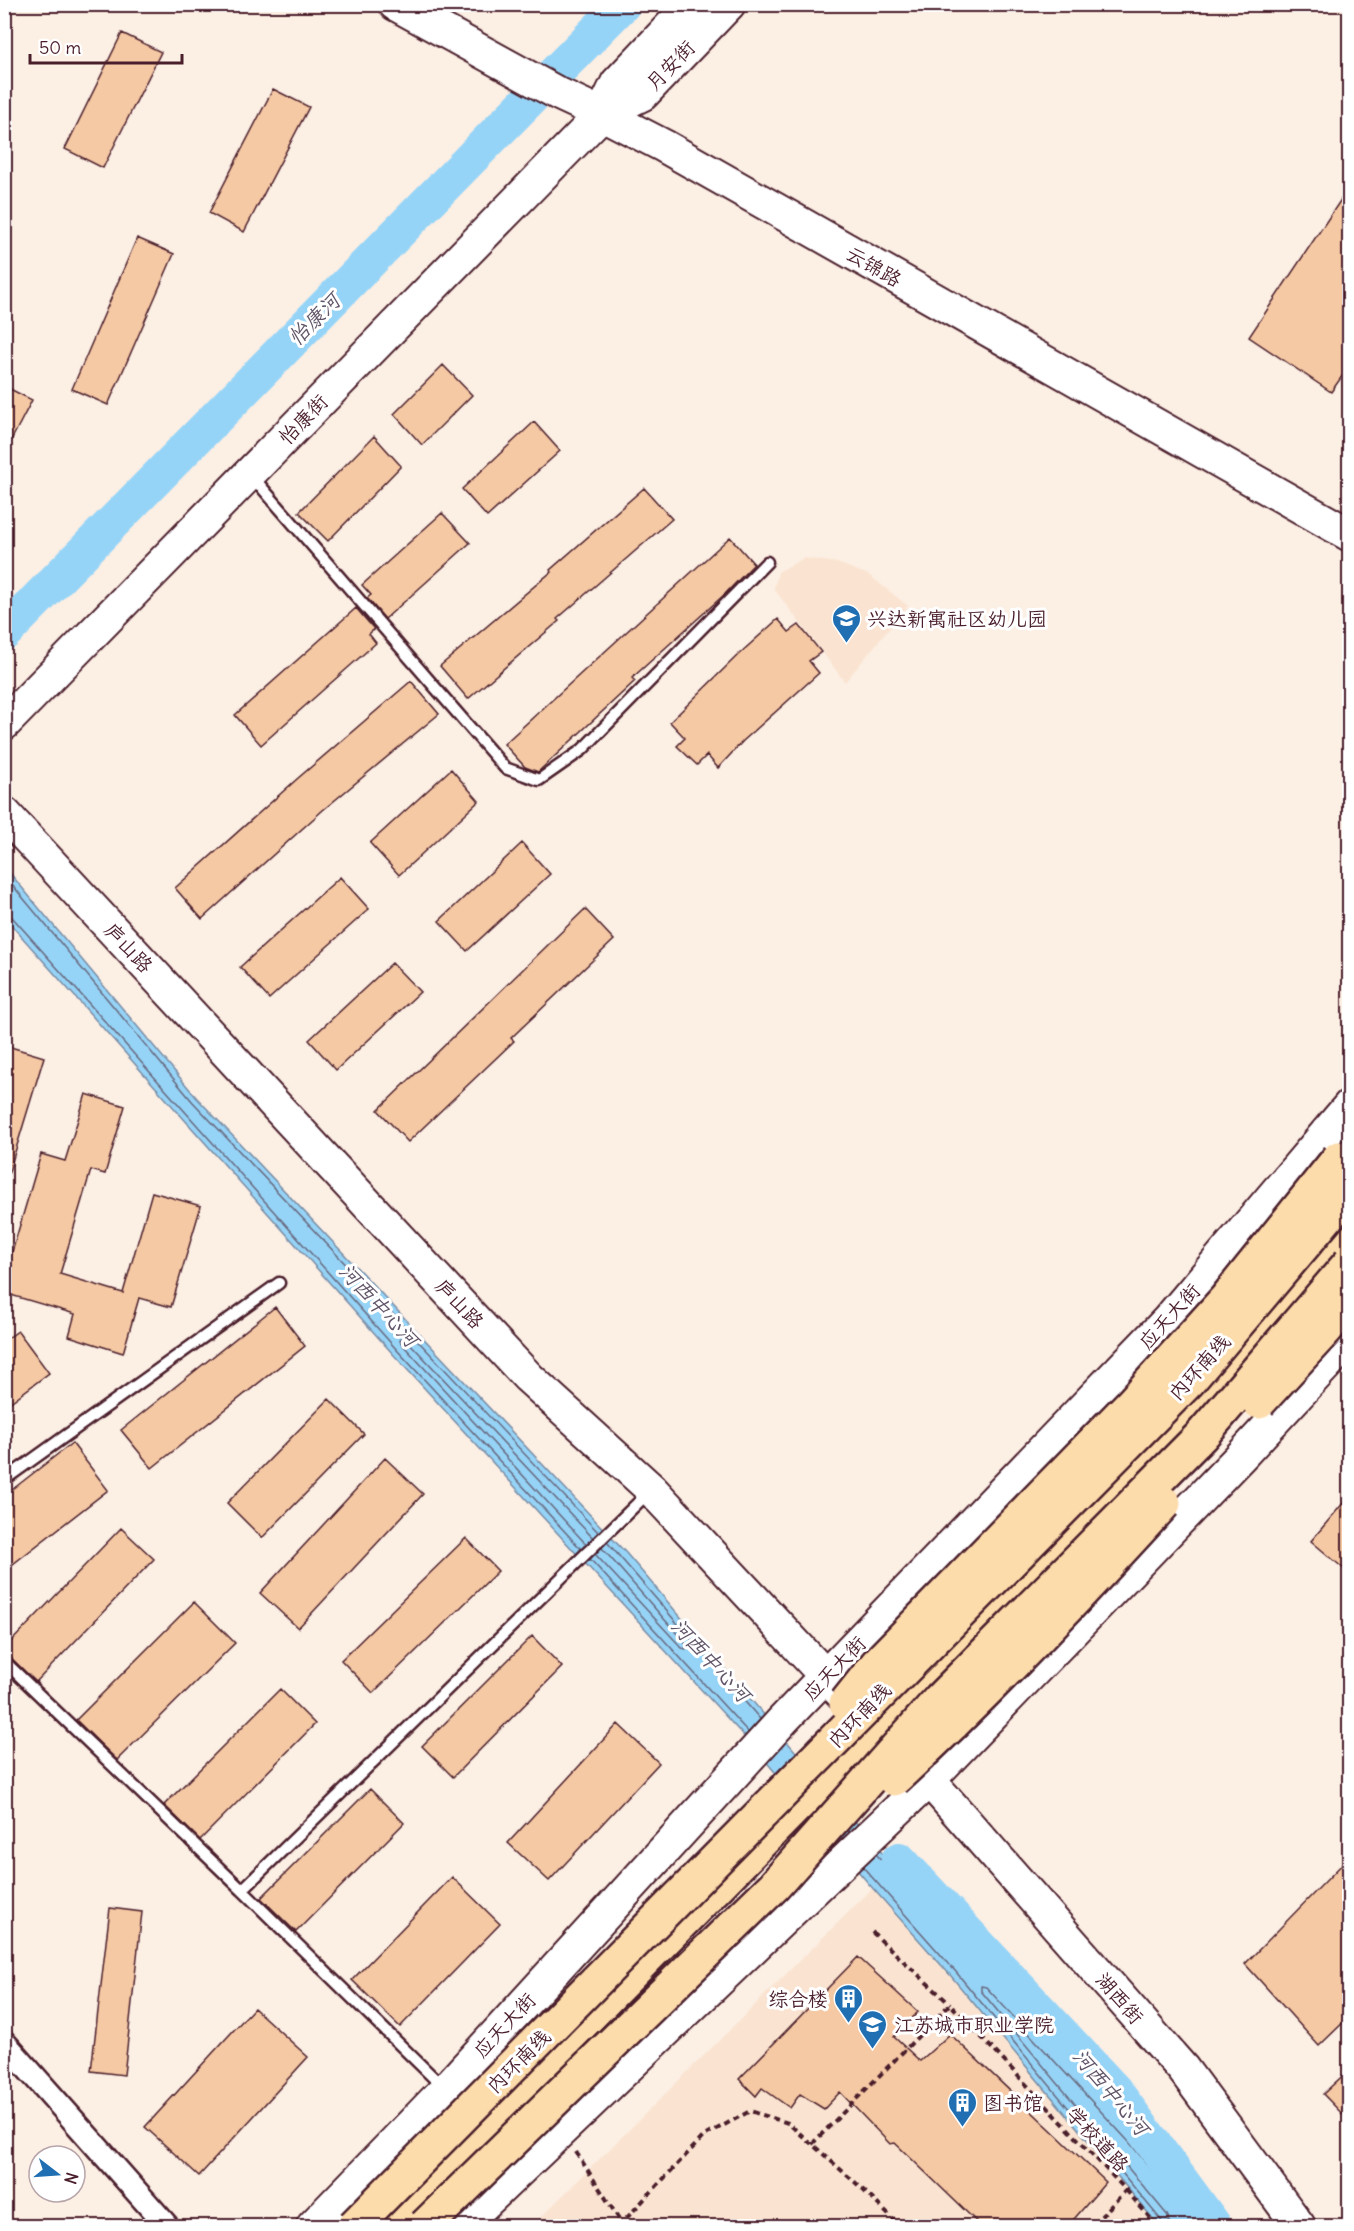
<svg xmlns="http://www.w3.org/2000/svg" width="1354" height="2231" font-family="Delius,'LXGW WenKai TC',sans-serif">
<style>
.built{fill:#fae4d1}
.water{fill:#96d4f7;stroke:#788ca5;stroke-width:1.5}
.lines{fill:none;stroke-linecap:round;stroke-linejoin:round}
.shore{stroke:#68677d;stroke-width:1.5}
.river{stroke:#96d4f7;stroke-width:36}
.building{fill:#f5c9a4;stroke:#4a1f2b;stroke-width:1.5}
.lane-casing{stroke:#4a1f2b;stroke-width:15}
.street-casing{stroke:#4a1f2b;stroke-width:27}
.secondary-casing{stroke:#4a1f2b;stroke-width:36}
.primary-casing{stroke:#4a1f2b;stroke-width:38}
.path{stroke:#4a1f2b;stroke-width:4;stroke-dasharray:6 4.5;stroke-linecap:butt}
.lane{stroke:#fff;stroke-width:10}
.street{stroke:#fff;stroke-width:22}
.secondary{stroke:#fff;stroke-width:32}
.primary{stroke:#fddcac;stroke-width:33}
.highway-bridge-casing{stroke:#4a1f2b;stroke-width:38;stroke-linecap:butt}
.highway-bridge{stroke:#fddcac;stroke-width:33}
.labels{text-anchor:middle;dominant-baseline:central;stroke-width:6;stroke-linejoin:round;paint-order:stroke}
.street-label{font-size:20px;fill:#4a1f2b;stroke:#fff}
.poi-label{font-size:20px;fill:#4a1f2b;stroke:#fff;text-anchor:start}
.water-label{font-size:21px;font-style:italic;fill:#615568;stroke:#fff}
</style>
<rect width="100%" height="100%" fill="#fcefe4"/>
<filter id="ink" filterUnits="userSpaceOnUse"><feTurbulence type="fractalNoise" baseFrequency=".0167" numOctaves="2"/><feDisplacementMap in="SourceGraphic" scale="12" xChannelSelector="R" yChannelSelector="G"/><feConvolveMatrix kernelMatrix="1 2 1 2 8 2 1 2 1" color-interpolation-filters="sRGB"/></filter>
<g filter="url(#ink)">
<path class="built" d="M804,558L837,563L869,575L908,606L845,682L774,589L778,572Z
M889,1872L1182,2226H532Z"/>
<path class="water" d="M4,866L196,1097L626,1553L906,1881L1140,2135L1214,2226H1159L951,1976L869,1884L753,1746L393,1354L5,918Z"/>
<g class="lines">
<path class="shore" d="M4,875L192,1101L598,1532
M4,914L12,917L397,1350L581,1549
M607,1542L760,1719
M586,1544L403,1345L400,1341L401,1338H405L593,1538
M595,1554L682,1648L686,1649V1644L602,1548
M590,1559L748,1732
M876,1854L1136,2138L1207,2226
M863,1867L956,1972L1161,2220L1163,2226
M1170,2226L1168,2216L981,1991V1986L986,1987L1130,2143L1197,2226"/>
<path class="river" d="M4,633L623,4
M899,1860L1114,2090L1214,2226"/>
</g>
<path class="building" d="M122,33L161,52L103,168L65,149Z
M273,89L309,107L244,232L209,213Z
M1350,186V365L1331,392L1249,337Z
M137,238L174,254L108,405L72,389Z
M443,365L472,395L422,445L394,414Z
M4,386L32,400L4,454Z
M534,422L560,451L487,517L462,489Z
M374,436L401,466L328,541L299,512Z
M644,488L672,519L557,619L559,621L468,699L440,666L551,572L550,570Z
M442,513L470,543L385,619L367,598L371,595L362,585Z
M730,537L754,564L725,594L632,678L635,681L538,772L525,767L504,744Z
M356,608L374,629L369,634L376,643L261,745L235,715Z
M778,619L789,632L799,625L821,652L809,661L819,673L743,741L718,768L707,755L697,765L677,746L685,738L670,722L738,655Z
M411,681L439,714L323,810L202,919L175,888L297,779Z
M451,769L479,801L399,875L370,843Z
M522,843L550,874L467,951L439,921Z
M340,877L369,909L269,999L240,967Z
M585,909L614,940L511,1038L514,1041L408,1142L378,1110Z
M392,963L420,992L336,1070L309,1040Z
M4,1045L44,1057L8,1175L4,1174Z
M86,1094L125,1106L105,1174L91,1170L60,1274L123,1293L152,1192L201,1206L171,1307L139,1298L123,1353L69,1336L75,1314L4,1293V1279L41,1154L65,1161Z
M275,1307L305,1346L152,1468L121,1430Z
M18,1331L49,1373L4,1407V1341Z
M329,1399L364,1434L262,1538L227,1503Z
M72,1443L108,1490L4,1571V1496Z
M385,1458L423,1494L298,1628L260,1593Z
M1350,1495V1574L1311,1541Z
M121,1528L154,1559L36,1682L9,1656L4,1654V1649Z
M466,1538L498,1571L373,1693L341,1660Z
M194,1602L235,1643L117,1760L76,1720Z
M532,1636L562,1667L453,1777L422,1746Z
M280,1689L315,1724L200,1840L164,1805Z
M618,1724L659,1763L549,1881L508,1843Z
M370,1789L404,1823L296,1932L261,1898Z
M1350,1856V2016L1319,2046L1245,1964Z
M452,1877L500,1924L400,2027L352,1980Z
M110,1908L142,1912L124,2075L91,2071Z
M858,1957L918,2012L894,2037L920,2061L950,2034L1106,2182L1068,2226H981L895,2143L890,2144L840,2092L824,2109L800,2094L790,2108L762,2088L756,2096L739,2079Z
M254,2008L308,2057L199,2176L145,2127Z
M1350,2069V2122L1323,2094Z"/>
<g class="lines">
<defs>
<path id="lane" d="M251,475L505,768L539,780L582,750L767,562
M4,1480L279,1283
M4,1661L242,1890L649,1492
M242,1890L443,2087"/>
<path id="street" d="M4,2042L167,2226"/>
<path id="secondary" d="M395,4L559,94L602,114L664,146L1350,535
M602,114L643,94L729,4
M4,724L602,114L617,83L692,4
M4,813L528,1377L651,1489L874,1728L929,1780L1183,2069L1299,2226
M313,2226L446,2089L783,1720L1168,1320L1350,1105
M461,2226L929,1780L1241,1456L1350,1339"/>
<path id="primary" d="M382,2226L1204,1393L1350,1220"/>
</defs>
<use href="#lane" class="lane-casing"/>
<use href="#street" class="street-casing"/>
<use href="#secondary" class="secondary-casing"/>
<use href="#primary" class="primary-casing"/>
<path class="path" d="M872,1932L950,2004
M812,2144L950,2004L1126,2190L1092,2226
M576,2152L621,2222
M1126,2190L1157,2226
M619,2226L704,2136L750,2111L788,2123L857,2184L900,2226"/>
<use href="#lane" class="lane"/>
<use href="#street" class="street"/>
<use href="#secondary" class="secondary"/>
<use href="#primary" class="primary"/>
<defs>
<path id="highway-bridge" d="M1259,1402L1327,1328L1350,1300
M846,1703L877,1664L1132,1403L1226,1299L1339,1158
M894,1779C989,1692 1077,1598 1164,1503
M354,2226L1188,1382L1350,1190
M425,2226L774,1886L940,1699L1201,1436L1350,1263"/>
</defs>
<use href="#highway-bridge" class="highway-bridge-casing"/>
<use href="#highway-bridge" class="highway-bridge"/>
</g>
</g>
<defs>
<symbol id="school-pin" viewBox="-11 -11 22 30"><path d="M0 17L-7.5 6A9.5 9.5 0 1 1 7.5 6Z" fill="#1f6fb2" stroke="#fff"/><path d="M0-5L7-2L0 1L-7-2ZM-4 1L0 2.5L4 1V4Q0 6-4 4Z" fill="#fff"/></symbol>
<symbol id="building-pin" viewBox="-11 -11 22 30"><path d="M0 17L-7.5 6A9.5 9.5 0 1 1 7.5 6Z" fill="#1f6fb2" stroke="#fff"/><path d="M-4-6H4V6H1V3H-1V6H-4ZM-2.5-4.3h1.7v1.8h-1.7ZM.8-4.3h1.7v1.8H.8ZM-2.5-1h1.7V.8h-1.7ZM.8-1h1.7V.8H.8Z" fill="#fff"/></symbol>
</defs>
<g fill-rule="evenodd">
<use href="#school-pin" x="830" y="602" width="33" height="45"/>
<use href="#building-pin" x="832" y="1982" width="33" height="45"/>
<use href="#school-pin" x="856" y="2008" width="33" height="45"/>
<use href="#building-pin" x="946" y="2086" width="33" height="45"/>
</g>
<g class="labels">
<g class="street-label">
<text transform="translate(670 65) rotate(-46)">月安街</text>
<text transform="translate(874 266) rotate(30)">云锦路</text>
<text transform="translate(303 419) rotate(-46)">怡康街</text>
<text transform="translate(129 947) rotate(47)">庐山路</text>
<text transform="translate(460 1303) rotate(47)">庐山路</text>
<text transform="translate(1169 1316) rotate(-48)">应天大街</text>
<text transform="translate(1199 1367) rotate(-48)">内环南线</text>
<text transform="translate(834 1668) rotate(-46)">应天大街</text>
<text transform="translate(859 1715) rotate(-46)">内环南线</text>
<text transform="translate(1120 1998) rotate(49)">湖西街</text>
<text transform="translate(504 2025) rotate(-47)">应天大街</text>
<text transform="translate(518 2061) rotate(-45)">内环南线</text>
<text transform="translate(1098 2139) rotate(47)">学校道路</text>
</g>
<g class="poi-label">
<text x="867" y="618">兴达新寓社区幼儿园</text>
<text x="828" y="1998" text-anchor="end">综合楼</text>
<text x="894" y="2024">江苏城市职业学院</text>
<text x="983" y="2102">图书馆</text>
</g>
<g class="water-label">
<text transform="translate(314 319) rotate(-45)">怡康河</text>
<text transform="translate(379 1305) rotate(47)">河西中心河</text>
<text transform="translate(711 1660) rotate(47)">河西中心河</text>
<text transform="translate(1111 2092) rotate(50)">河西中心河</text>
</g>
</g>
<rect width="1354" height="2231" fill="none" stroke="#fff" stroke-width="24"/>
<rect x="12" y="12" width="1330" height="2207" fill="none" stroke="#4a1f2b" stroke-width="2" filter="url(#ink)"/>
<g transform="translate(57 2174) rotate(107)"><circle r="28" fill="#ffffff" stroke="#b7a5aa" stroke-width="1.5"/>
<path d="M0-4.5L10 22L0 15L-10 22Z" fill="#1f6fb2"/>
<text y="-9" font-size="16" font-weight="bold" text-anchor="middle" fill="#4a1f2b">N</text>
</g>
<path d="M30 54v9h152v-9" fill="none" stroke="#4a1f2b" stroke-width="3"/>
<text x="39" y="54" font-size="18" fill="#4a1f2b" stroke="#ffffff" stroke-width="4.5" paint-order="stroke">50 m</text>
</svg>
